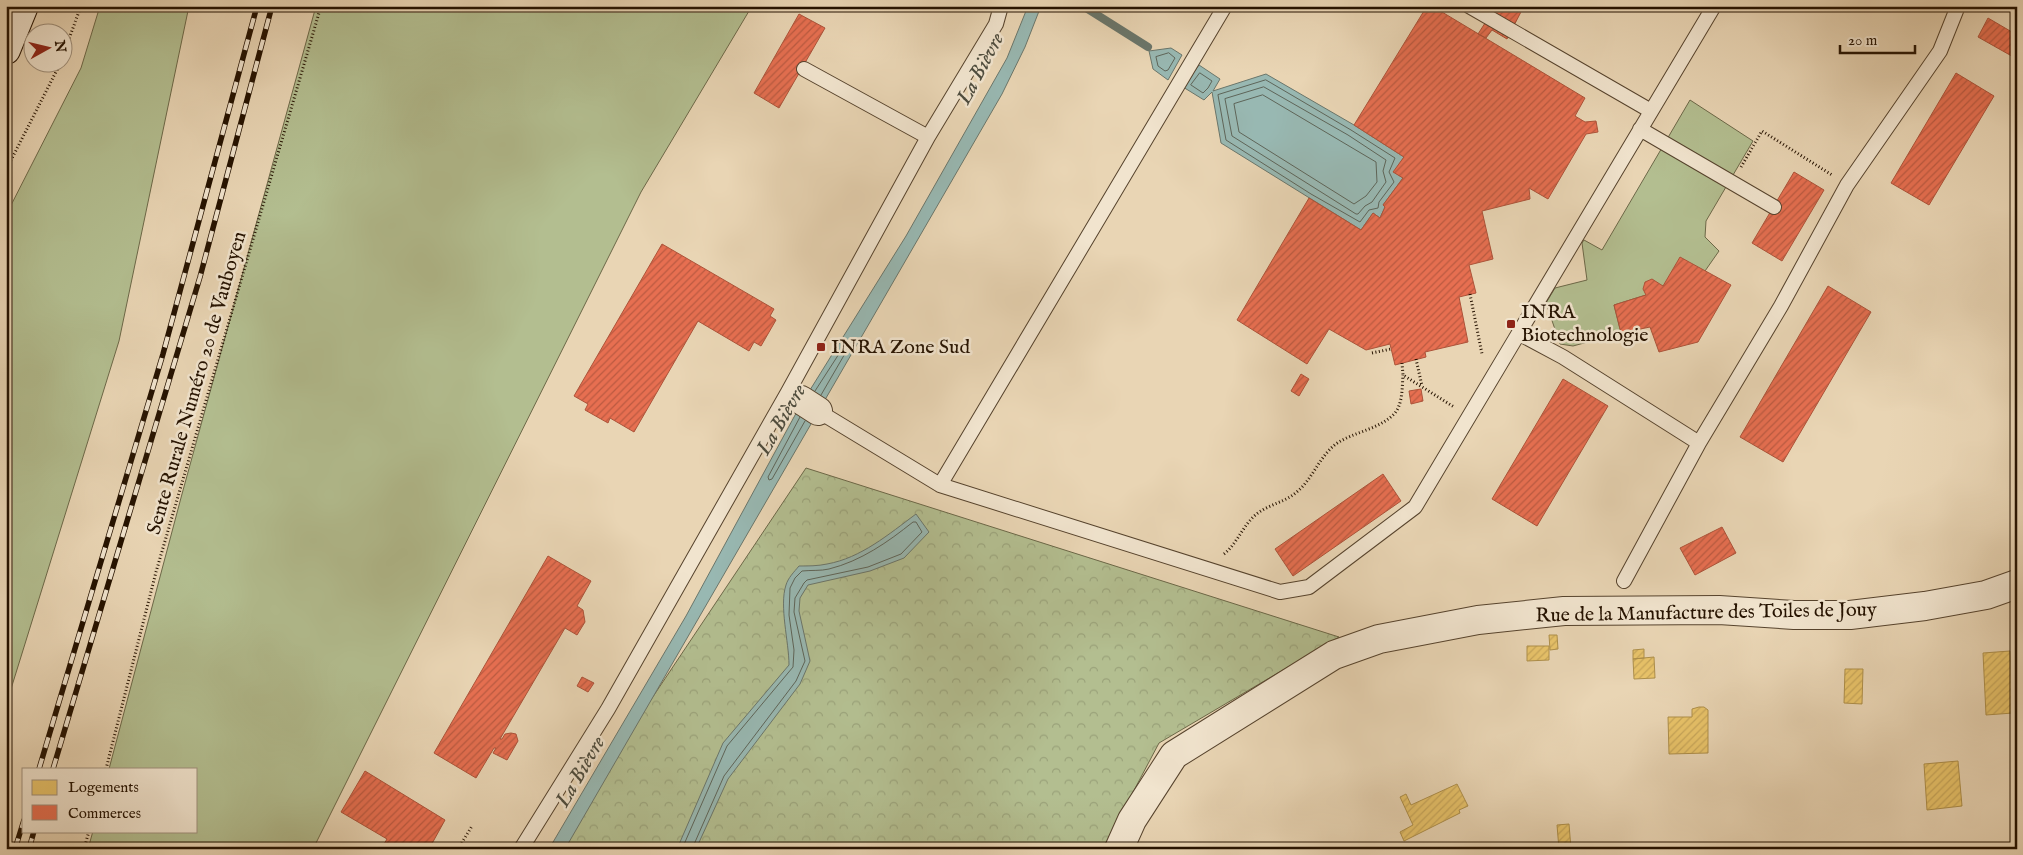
<svg xmlns="http://www.w3.org/2000/svg" width="2023" height="855" font-family="'IM FELL English',serif">
<style>
.green{fill:#b3be90;stroke:#6c6848}
.forest{fill:url(#forest-crowns);stroke:#6c6848}
.water{fill:#98b8b2;stroke:#6a766b}
.homes{fill:url(#homes-hatch);stroke:#ae8f4a}
.shops{fill:url(#shops-hatch);stroke:#ad5339}
.lines{fill:none;stroke-linecap:round;stroke-linejoin:round}
.shore{stroke:#5e6559;stroke-width:1}
.stream{stroke:#6a766b;stroke-width:8}
.service-casing{stroke:#56432d;stroke-width:16}
.minor-casing{stroke:#56432d;stroke-width:30}
.secondary-casing{stroke:#251200;stroke-width:30}
.path{stroke:#251200;stroke-width:3;stroke-dasharray:1 2.5;stroke-linecap:butt}
.service{stroke:#f1e4ce;stroke-width:14}
.minor{stroke:#f1e4ce;stroke-width:28}
.secondary{stroke:#f1e4ce;stroke-width:28}
.rail-casing{stroke:#251200;stroke-width:5.5}
.rail{stroke:#f1e4ce;stroke-width:4;stroke-dasharray:11;stroke-linecap:butt}
.poi-dot{fill:#8f2418;stroke:#f1e4ce;stroke-width:2}
.labels{text-anchor:middle;dominant-baseline:central;stroke-width:5;stroke-linejoin:round;paint-order:stroke}
.poi-label{font-size:20px;fill:#251200;stroke:#f1e4ce;text-anchor:start}
.street-label{font-size:20px;fill:#251200;stroke:#f1e4ce}
.water-label{font-size:21px;font-style:italic;fill:#4d4c3e;stroke:#f1e4ce}
</style>
<defs>
<pattern id="forest-crowns" width="20" height="18" patternUnits="userSpaceOnUse" patternTransform="scale(1.25)"><rect width="20" height="18" fill="#b3be90"/><path d="M2 6a3 3 0 1 1 6 0M12 15a3 3 0 1 1 6 0" fill="none" stroke="#9aa27a"/></pattern>
<pattern id="homes-hatch" width="6" height="6" patternUnits="userSpaceOnUse" patternTransform="scale(1.25)"><rect width="6" height="6" fill="#e9c46a"/><path d="M-1 1l2-2M0 6l6-6M5 7l2-2" fill="none" stroke="#c8a75a"/></pattern>
<pattern id="shops-hatch" width="6" height="6" patternUnits="userSpaceOnUse" patternTransform="scale(1.25)"><rect width="6" height="6" fill="#e76f51"/><path d="M-1 1l2-2M0 6l6-6M5 7l2-2" fill="none" stroke="#bb5a41"/></pattern>
</defs>
<rect width="100%" height="100%" fill="#e9d5b4"/>
<filter id="stains"><feTurbulence type="fractalNoise" baseFrequency=".004" numOctaves="4"/><feColorMatrix values="0 0 0 0 .2 0 0 0 0 .09 0 0 0 0 .02 0 0 0 .5 -.17"/></filter>
<radialGradient id="worn" r=".72"><stop offset=".6" stop-color="#630" stop-opacity="0"/><stop offset="1" stop-color="#630" stop-opacity=".3"/></radialGradient>
<path class="green" d="M100,6H189L119,341L6,705V215L81,68Z
M316,6H752L641,192L313,849H88L93,831H196V769H109L182,494Z
M1690,100L1753,141L1706,221L1705,237L1719,251L1705,271L1663,286L1646,295L1614,305L1621,333L1573,346L1560,344L1546,303L1555,288L1587,280L1582,243L1584,240L1602,250Z"/>
<path class="forest" d="M806,468L1339,637L1159,743L1103,849H551Z"/>
<path class="water" d="M1028,6H1041L1025,47L1002,94L565,849H549L686,616L800,406L906,236L1007,58Z
M1171,48L1182,55L1168,80L1153,69L1149,51Z
M1199,65L1220,79L1213,91L1266,74L1354,125L1404,157L1394,172L1403,178L1383,205L1385,207L1380,218L1373,213L1361,230L1221,143L1212,92L1204,100L1183,87Z
M916,514L929,532L904,558L870,571L808,585L800,598L799,611L810,661L800,684L728,779L696,849H677L723,743L789,665C789,642 779,606 786,585C788,578 794,572 799,566C808,566 818,566 827,564C861,558 889,534 916,514Z"/>
<path class="homes" d="M1549,635H1557L1558,649L1550,650Z
M1527,646H1549V660L1527,661Z
M1644,649V658L1633,659V650Z
M2010,651L2013,713L1986,715L1983,653Z
M1654,657L1655,678L1634,679L1633,659Z
M1845,669H1863L1862,704L1844,703Z
M1699,707H1704L1708,710V753L1669,754L1668,717H1692V709Z
M1958,761L1962,806L1927,810L1924,764Z
M1457,784L1468,806L1459,810L1460,813L1404,841L1400,832L1413,825L1400,797L1406,794L1411,805Z
M1569,824L1571,849H1559L1557,825Z"/>
<path class="shops" d="M1427,6H1432L1585,98L1575,116L1585,122L1596,121L1598,132L1586,134L1548,199L1529,188L1530,199L1482,211L1493,259L1469,265L1476,293L1459,297L1468,342L1425,352L1426,357L1395,365L1390,344L1366,350L1329,329L1307,364L1237,320L1309,198L1361,230L1373,213L1380,218L1385,207L1383,205L1403,178L1393,172L1404,157L1354,125Z
M1496,6H1524L1507,39L1492,30L1486,38L1478,34Z
M799,14L825,28L779,108L754,93Z
M1988,18L2017,35V59L1978,37Z
M1956,73L1994,96L1929,205L1891,183Z
M1794,172L1824,190L1782,261L1752,243Z
M662,244L774,309L770,316L776,320L761,346L754,342L749,351L698,321L634,432L610,418L608,423L585,410L588,404L574,396Z
M1680,257L1731,285L1698,342L1659,352L1650,327L1621,333L1614,305L1646,295L1643,289L1645,282L1652,279L1663,286Z
M1828,286L1871,312L1783,462L1740,437Z
M1301,374L1309,379L1299,396L1291,391Z
M1563,379L1608,406L1537,526L1492,499Z
M1421,389L1423,401L1411,404L1409,391Z
M1383,474L1401,501L1293,576L1275,549Z
M1722,527L1736,553L1695,575L1680,548Z
M548,556L591,581L577,606L583,610L585,622L577,635L565,628L500,739H502L505,734L511,733L516,734L518,741L507,760L493,753L496,748H494L476,778L434,753Z
M582,677L594,683L588,692L577,686Z
M365,771L445,820L429,849H381L387,839L341,812Z"/>
<g class="lines">
<path class="shore" d="M1169,53L1175,58L1168,70L1165,71L1158,66L1156,57Z
M1200,73L1212,81L1208,88L1203,93L1191,85Z
M1266,80L1351,130L1395,158L1389,172L1394,182L1379,202L1378,208L1369,210L1360,222L1311,194L1226,140L1218,95Z
M1264,87L1348,135L1386,160L1383,171L1386,182L1372,202L1365,206L1358,214H1356L1232,136L1225,99Z
M1263,95L1376,162L1377,182L1366,196L1354,204L1239,132L1234,104Z
M815,391L846,343L849,342L850,345L821,395
M800,417L768,477L769,480L772,479L805,421
M682,849L727,746L793,667L794,650L789,615L790,588L795,578L802,571C811,570 821,571 829,569C861,561 888,542 913,522H916L922,532L901,554L868,567L807,580L804,583L795,598L794,612L805,661L796,681L724,776L692,849"/>
<path class="stream" d="M1083,6L1148,47"/>
<defs>
<path id="service" d="M1469,6L1651,111
M804,69L928,137
M1640,129L1774,207
M1520,334L1563,357L1699,443L1781,306L1847,185L1940,51L1958,6
M818,411L940,485L1280,592L1309,587L1415,507L1714,6
M940,485L1225,6
M1624,581L1699,443
M521,849L608,709L788,392L928,137L996,24L1001,6"/>
<path id="minor" d="M801,400L818,411
M1119,849L1132,820L1174,755L1334,655L1379,639L1478,620L1564,611L1719,610L1794,615H1850L1925,606L1986,595L2017,584"/>
<path id="secondary" d="M6,50L24,6"/>
</defs>
<use href="#service" class="service-casing"/>
<use href="#minor" class="minor-casing"/>
<use href="#secondary" class="secondary-casing"/>
<path class="path" d="M62,58L81,6
M1741,167L1762,131L1832,175
M6,170L61,62
M1470,294L1482,354
M1372,353L1391,349
M1416,359L1422,386
M1402,363L1403,375L1454,407
M1224,554C1238,543 1243,524 1258,513C1270,504 1286,502 1298,491C1313,478 1319,457 1336,444C1353,432 1377,430 1393,415C1403,406 1402,387 1403,375
M106,769L156,572L321,6
M84,849L89,831
M458,849L472,826"/>
<use href="#service" class="service"/>
<use href="#minor" class="minor"/>
<use href="#secondary" class="secondary"/>
<defs>
<path id="rail" d="M39,769L163,354L257,6
M53,769L200,277L272,6
M15,849L24,820
M29,849L34,831"/>
</defs>
<use href="#rail" class="rail-casing"/>
<use href="#rail" class="rail"/>
</g>
<g class="poi-dot">
<rect x="1506" y="319" width="10" height="10" rx="2.5"/>
<rect x="816" y="342" width="10" height="10" rx="2.5"/>
</g>
<g class="labels">
<g class="poi-label">
<text x="1521" y="312">INRA<tspan x="1521" dy="23">Biotechnologie</tspan></text>
<text x="831" y="347">INRA Zone Sud</text>
</g>
<g class="street-label">
<text transform="translate(197 383) rotate(-74)">Sente Rurale Numéro 20 de Vauboyen</text>
<text transform="translate(1706 613) rotate(-1)">Rue de la Manufacture des Toiles de Jouy</text>
</g>
<g class="water-label">
<text transform="translate(981 69) rotate(-62)">La Bièvre</text>
<text transform="translate(782 420) rotate(-60)">La Bièvre</text>
<text transform="translate(581 772) rotate(-60)">La Bièvre</text>
</g>
</g>
<rect width="2023" height="855" fill="none" stroke="#e9d5b4" stroke-width="25"/>
<rect x="8" y="8" width="2008" height="840" fill="none" stroke="#251200" stroke-width="2.5"/>
<rect x="12" y="12" width="1998" height="830" fill="none" stroke="#251200"/>
<rect x="22" y="768" width="175" height="65" fill="#f1e4ce" stroke="#9f907c"/>
<rect x="32" y="780" width="25" height="15" fill="#e9c46a" stroke="#9f907c"/>
<text x="68" y="792" font-size="15" fill="#251200">Logements</text>
<rect x="32" y="805" width="25" height="15" fill="#e76f51" stroke="#9f907c"/>
<text x="68" y="818" font-size="15" fill="#251200">Commerces</text>
<g transform="translate(48 48) rotate(82)"><circle r="24" fill="#f1e4ce" stroke="#9f907c"/>
<path d="M0-4L9 19L0 12L-9 19Z" fill="#8f2418"/>
<text y="-8" font-size="14" font-weight="bold" text-anchor="middle" fill="#251200">N</text>
</g>
<path d="M1840 45v8h75v-8" fill="none" stroke="#251200" stroke-width="2.5"/>
<text x="1848" y="45" font-size="15" fill="#251200" stroke="#f1e4ce" stroke-width="4" paint-order="stroke">20 m</text>
<rect width="100%" height="100%" filter="url(#stains)"/>
<rect width="100%" height="100%" fill="url(#worn)"/>
</svg>
